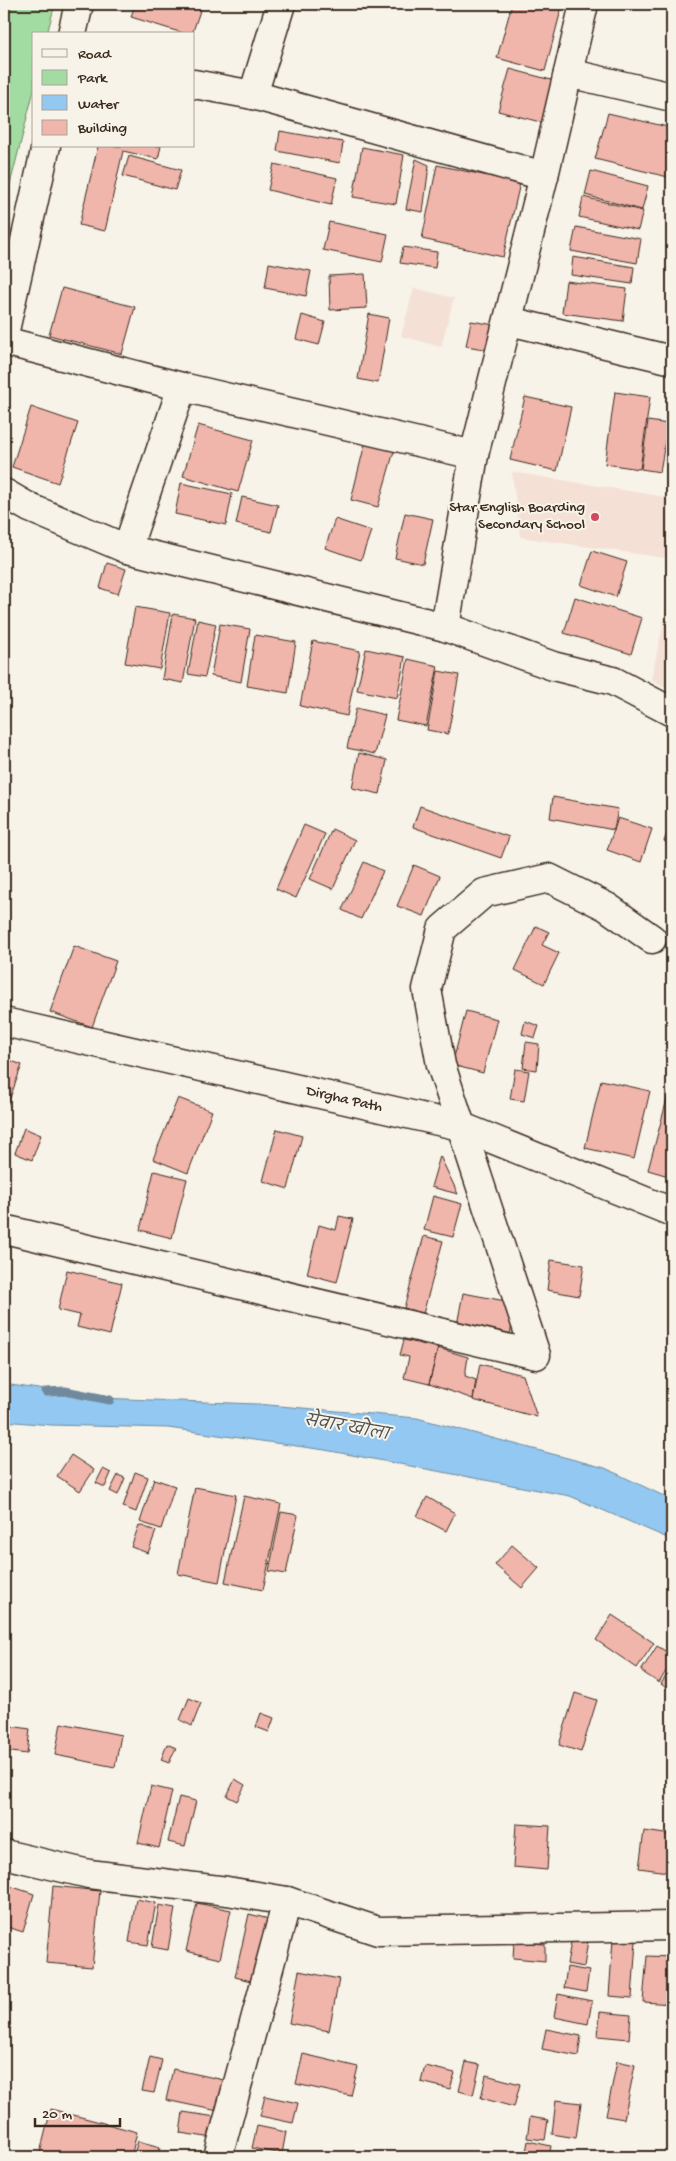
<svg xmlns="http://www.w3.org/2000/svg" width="676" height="2161" font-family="'Gochi Hand','Playpen Sans Deva',sans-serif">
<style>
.built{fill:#f5e0d6}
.green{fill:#a2dca2;stroke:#6e8360}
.water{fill:#92c8f1;stroke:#6f899d}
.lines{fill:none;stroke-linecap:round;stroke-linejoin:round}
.stream{stroke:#6f899d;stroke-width:9}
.building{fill:#f0b5ab;stroke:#3b2a1e}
.minor-casing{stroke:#3b2a1e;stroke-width:31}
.minor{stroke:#f7f3e8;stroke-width:28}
.poi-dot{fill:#d1495b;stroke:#f7f3e8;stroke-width:2}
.labels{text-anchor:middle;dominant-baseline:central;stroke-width:4;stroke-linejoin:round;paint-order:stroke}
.poi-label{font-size:15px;fill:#3b2a1e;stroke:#f7f3e8;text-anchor:end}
.street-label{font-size:15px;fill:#3b2a1e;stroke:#f7f3e8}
.water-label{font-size:16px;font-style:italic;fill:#515253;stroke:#f7f3e8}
</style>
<rect width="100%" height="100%" fill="#f7f3e8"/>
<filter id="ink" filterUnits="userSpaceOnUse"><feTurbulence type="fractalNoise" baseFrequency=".02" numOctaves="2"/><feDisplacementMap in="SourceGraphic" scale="10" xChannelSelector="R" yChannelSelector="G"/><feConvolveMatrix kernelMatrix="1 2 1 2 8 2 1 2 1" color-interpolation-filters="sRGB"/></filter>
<g filter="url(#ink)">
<path class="built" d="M414,288L454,298L441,347L401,336Z
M512,472L672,498V559L520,537Z
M672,585V691L651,679Z"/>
<path class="green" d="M4,4H55L47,34H34V90L4,208Z"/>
<path class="water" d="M4,1384L100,1398L257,1404L417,1418L605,1468L672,1500V1540L570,1496L325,1450L168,1428L51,1425L4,1421Z"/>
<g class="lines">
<path class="stream" d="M46,1392L65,1391L110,1400"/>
</g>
<path class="building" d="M135,4H199L202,5L192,34H186L131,17Z
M512,4H538L561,10L545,71L497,58Z
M635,4H669L668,10Z
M510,69L555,81L544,123L498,111Z
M608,113L672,128V178L595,159Z
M280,131L343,142L340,163L277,151Z
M98,146H161L158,159L123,151L105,231L79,225Z
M362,147L404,155L396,204L353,197Z
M129,156L181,170L175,190L123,176Z
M416,159L429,165L423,212L406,209Z
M274,164L337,178L331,205L268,190Z
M437,165L520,183L503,257L422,239Z
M591,171L648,186L642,210L585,195Z
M583,197L643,211L638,230L579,217Z
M329,222L388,234L382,262L323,250Z
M576,227L641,239L637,263L571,251Z
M403,247L437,252L435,268L400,263Z
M573,257L634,267L632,284L571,275Z
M269,263L311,271L306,296L265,288Z
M365,274L367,308L330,310L329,276Z
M566,281L627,289L623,321L562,313Z
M62,288L135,307L122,354L49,335Z
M369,314L389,318L378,383L358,379Z
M302,315L325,322L319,345L296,339Z
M471,321L495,325L490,350L466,346Z
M615,392L650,397L640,469L605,464Z
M525,397L571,407L557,471L510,460Z
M31,407L78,423L58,483L12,467Z
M672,411V437L666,435Z
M648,421L668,424L660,472L641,469Z
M198,425L253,440L238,492L183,476Z
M367,435L396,444L378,507L351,500Z
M181,483L232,494L226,525L175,514Z
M242,497L278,505L271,532L236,524Z
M405,513L433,519L423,564L395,558Z
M335,519L371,531L361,560L325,548Z
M592,551L627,562L616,597L581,585Z
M107,563L126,569L118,594L100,588Z
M575,597L642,618L631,654L564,633Z
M135,607L170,613L160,669L125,663Z
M173,614L195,618L183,683L162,679Z
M198,620L216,624L205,677L188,674Z
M220,624L250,629L241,682L211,676Z
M255,635L296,642L288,693L247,686Z
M313,641L360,651L347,716L300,706Z
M366,649L405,657L397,698L357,690Z
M408,659L438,666L426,726L396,720Z
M438,671L459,675L448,734L427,730Z
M356,708L385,715L375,754L347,748Z
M359,753L387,760L380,794L352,788Z
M553,797L618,809L614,830L550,818Z
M420,806L509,837L501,858L413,827Z
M618,818L652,829L641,862L607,850Z
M672,822V845L664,841Z
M304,825L325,834L296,898L276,889Z
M332,829L355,840L333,889L310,879Z
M364,862L383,871L361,919L342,910Z
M414,865L440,876L424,916L397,906Z
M536,926L549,932L542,945L559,953L544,984L515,970Z
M74,946L116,961L92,1027L50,1012Z
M466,1011L497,1019L483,1073L452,1065Z
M525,1021L539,1026L535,1038L522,1034Z
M526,1042L539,1044L537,1070L523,1068Z
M672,1042V1060L665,1056Z
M4,1058L22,1065L4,1114Z
M515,1069L529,1071L524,1101L510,1099Z
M601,1080L650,1091L634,1159L585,1148Z
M670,1088H672V1177L648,1170Z
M178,1098L212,1111L188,1173L153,1159Z
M24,1128L41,1135L32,1160L15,1153Z
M277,1129L302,1136L288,1189L263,1181Z
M440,1156L458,1194L431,1187Z
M154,1171L187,1179L172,1238L140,1230Z
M433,1196L462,1204L453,1237L424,1230Z
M339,1216L353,1219L337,1282L307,1274L319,1225L336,1230Z
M424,1236L443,1241L423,1314L404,1308Z
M551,1260L584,1265L579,1296L547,1290Z
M67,1270L122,1283L110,1335L77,1327L80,1315L58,1310Z
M463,1293L516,1303L510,1335L457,1325Z
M404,1340L438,1348L429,1384L404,1378L409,1357L400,1355Z
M438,1348L468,1357L465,1376L476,1380L473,1399L429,1384Z
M480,1364L523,1375L537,1417L473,1400Z
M71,1455L94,1470L80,1491L57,1476Z
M103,1469L111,1473L105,1487L96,1483Z
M135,1472L148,1477L136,1512L123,1507Z
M118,1475L125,1478L118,1495L110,1491Z
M154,1479L175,1486L161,1529L140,1522Z
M195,1487L236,1495L219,1582L178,1574Z
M244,1496L281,1504L263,1590L225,1582Z
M427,1497L455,1513L446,1531L417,1516Z
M281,1512L298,1515L286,1574L269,1571Z
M139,1525L156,1531L148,1553L131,1547Z
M512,1545L539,1568L522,1588L495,1565Z
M612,1615L654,1643L637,1668L596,1640Z
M657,1646L672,1655V1661L659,1683L641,1671Z
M672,1667V1692L661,1684Z
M575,1693L597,1700L581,1752L559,1745Z
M189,1698L201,1703L192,1726L180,1720Z
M261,1713L274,1718L269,1732L256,1727Z
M61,1723L121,1735L115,1767L55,1755Z
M4,1725L30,1729L27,1754L4,1751Z
M167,1744L176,1748L169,1763L161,1760Z
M235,1779L245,1785L237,1801L227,1796Z
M151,1786L172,1791L159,1848L138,1843Z
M179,1797L196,1801L185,1846L168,1842Z
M516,1824L550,1826L547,1870L513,1867Z
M644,1831L672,1835L668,1872L639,1868Z
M4,1884L34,1894L23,1932L4,1926Z
M53,1886L100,1891L92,1967L46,1963Z
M136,1899L156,1903L148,1945L129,1942Z
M197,1903L231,1910L220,1959L186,1951Z
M159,1905L175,1908L168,1950L152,1947Z
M249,1914L273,1920L259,1983L235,1977Z
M573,1931L589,1933L584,1967L567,1964Z
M613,1939L636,1941L632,1998L609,1996Z
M514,1942L545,1944V1961L513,1958Z
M647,1956L672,1957V2004L643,2002Z
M567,1967L589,1971L586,1992L564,1988Z
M299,1971L339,1979L329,2031L289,2023Z
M558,1994L592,2001L588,2024L554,2017Z
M600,2012L631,2015L629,2039L598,2036Z
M546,2029L581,2036L578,2056L542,2049Z
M303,2054L358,2067L351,2096L296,2084Z
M150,2057L162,2060L154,2093L142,2091Z
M617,2061L635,2065L624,2119L606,2116Z
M466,2062L480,2065L473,2095L459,2091Z
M425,2066L455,2073L450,2089L421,2082Z
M173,2069L224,2080L218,2111L166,2100Z
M486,2075L520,2084L514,2107L481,2098Z
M265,2096L298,2103L293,2123L260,2116Z
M556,2100L581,2103L576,2138L552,2134Z
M51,2109L137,2132L131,2157H39Z
M183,2112L216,2117L213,2138L180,2133Z
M530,2117L548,2120L545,2140L527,2138Z
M257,2126L286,2132L282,2154L252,2148Z
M138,2141L160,2147L157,2157H133Z
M528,2141L551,2146L549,2157H525Z
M243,2152L267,2157H242Z"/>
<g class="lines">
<defs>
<g id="minor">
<path d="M72,34L79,4"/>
<path d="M568,73L672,97"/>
<path d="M194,84L253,95L544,176"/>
<path d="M253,95L281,4"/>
<path d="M509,321L672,360"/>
<path d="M4,335L46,146"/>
<path d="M4,341L182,387L474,455"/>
<path d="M4,493L30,508L127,549L445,627L553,666L613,681L672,712"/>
<path d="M127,549L182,387"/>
<path d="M445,627L474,455L544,176L584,4"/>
<path id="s1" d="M4,1022L460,1126L672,1212"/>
<path d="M4,1229L536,1355L441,1065L427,989L442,929L484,893L549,878L607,907L652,939"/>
<path d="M4,1854L89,1874L227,1891L287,1901L378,1931L672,1926"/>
<path d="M218,2157L287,1901"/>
</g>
</defs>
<use href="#minor" class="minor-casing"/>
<use href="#minor" class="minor"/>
</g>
</g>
<circle class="poi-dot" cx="595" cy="517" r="5"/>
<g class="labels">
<g class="poi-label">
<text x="585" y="508">Star English Boarding<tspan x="585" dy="17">Secondary School</tspan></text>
</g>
<g class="street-label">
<text stroke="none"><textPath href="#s1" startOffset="349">Dirgha Path</textPath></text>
</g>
<g class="water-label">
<text transform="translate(346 1429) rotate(10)">सेवार खोला</text>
</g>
</g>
<rect width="676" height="2161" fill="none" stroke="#f7f3e8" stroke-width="20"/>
<rect x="10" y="10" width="656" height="2141" fill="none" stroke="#3b2a1e" stroke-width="2" filter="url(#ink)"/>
<rect x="32" y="32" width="162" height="115" fill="#f7f3e8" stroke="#aca397"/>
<rect x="42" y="49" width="25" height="8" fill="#f7f3e8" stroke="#aca397"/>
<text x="78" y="58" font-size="15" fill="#3b2a1e">Road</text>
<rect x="42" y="70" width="25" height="15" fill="#a2dca2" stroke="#aca397"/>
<text x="78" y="82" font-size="15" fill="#3b2a1e">Park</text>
<rect x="42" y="95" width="25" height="15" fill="#92c8f1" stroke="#aca397"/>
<text x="78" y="108" font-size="15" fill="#3b2a1e">Water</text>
<rect x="42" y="120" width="25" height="15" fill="#f0b5ab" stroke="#aca397"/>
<text x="78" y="132" font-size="15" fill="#3b2a1e">Building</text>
<path d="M35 2118v8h85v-8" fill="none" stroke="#3b2a1e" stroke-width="2.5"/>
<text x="42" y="2118" font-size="15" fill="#3b2a1e" stroke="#f7f3e8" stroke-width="4" paint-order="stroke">20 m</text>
</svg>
